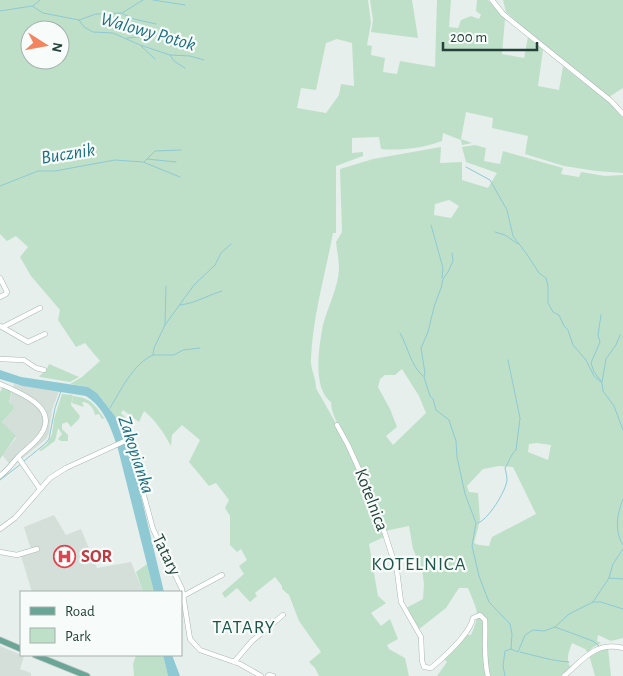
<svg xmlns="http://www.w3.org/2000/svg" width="623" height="676" font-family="'Alegreya Sans',sans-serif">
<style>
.built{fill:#d4dfda}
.green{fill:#bfe0c8;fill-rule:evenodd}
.water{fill:#8ec9d4}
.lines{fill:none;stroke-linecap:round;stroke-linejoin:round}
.stream{stroke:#8ec9d4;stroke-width:1}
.minor-casing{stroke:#a8b8b2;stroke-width:5.5}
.major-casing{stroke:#c2cac8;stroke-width:7}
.minor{stroke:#fff;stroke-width:4.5}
.major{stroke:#6aa596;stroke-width:5.5}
.labels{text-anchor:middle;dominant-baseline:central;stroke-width:4.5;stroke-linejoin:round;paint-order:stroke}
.street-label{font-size:18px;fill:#24423a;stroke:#f7fbf9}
.health-label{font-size:18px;font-weight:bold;fill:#be3a42;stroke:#f7fbf9;text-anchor:start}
.water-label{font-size:19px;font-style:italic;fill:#1c6f80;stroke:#f7fbf9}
.neighbourhood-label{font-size:19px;letter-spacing:1px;fill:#1f5548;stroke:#f7fbf9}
</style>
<rect width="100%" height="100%" fill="#e6efeb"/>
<path class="built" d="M14,384L59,391L52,410L49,433L46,439L12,467L2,455L16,438L2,422L14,409L9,404Z
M54,515L66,535L81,529L97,568L131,562L143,592H32L21,556L32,553L24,527Z
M0,646L24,656L20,669L31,673V676H0Z"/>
<path class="green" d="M0,0H368L371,23L367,45L372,46L371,55L385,58L383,72L397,74L400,61L435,67L437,0H451L449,27L458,28L461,20L471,16L479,19L481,15L476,11L477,0H488L505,19L502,54L524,58L528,37L543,50L538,86L559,90L563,66C583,83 605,97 623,115V173L596,171L564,166L525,154L528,136L492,128L493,118L466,112L461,139L472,143L462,145L461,140L443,133L442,141C423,148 400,151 381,149L379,137L352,138V153L363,152V156L336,166V233H333C325,275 313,316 311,358C310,369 316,377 316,388C324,403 360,462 357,475C371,494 376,516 384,537L369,544L378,596L386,603L371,613L381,626L390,619L398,639L387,645L389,649L405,658L409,676H319L315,668L309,662L321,652L299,621L289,595L282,589V586L275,577L255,593L257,596L250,602L237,588L225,598L222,593L244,574L239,566L247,560L241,549L237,552L230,545V516L225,508L229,500L216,483L209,486L189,462L200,440L182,425L172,435L171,446C164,433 156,421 144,411L139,422L123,410L121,413L126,418L123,422L120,418L118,420L97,393L88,387L70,384L82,377L100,361L85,343L76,347L58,320L60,310L31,276L20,257L28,247L16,236L7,241L0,234ZM30,30H60V60H30ZM337,39L352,43L354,86L341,84L339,95L326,113L297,108L301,88L316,90L326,43Z
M370,0H412L418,38L371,32L373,20Z
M503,0H623V88L609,97L551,52L506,12Z
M475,145L486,148L484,161L500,164L503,151L563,168L561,174L579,177L581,172L605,176L623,175V638L611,641L598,635L597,641L601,643L592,648L588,653L585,649L572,643C569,652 565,659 571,668L562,676H437L447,662L444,659L467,635H471C481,612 477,611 468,588H459L446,608L418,630L406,608L423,599L424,584L422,569L413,549L409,526L385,531C376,501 363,472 349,444C343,431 331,417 331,402C312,388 319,346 323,325C328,306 338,288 339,269C339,260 337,251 336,242L342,232L340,169L373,159L441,147L440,163L462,162V180L488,188L497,173L466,162L462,147ZM449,200L459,206L451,218L434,215L435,204ZM402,369L419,396L426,413L393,445L386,436L397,427L390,409L378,387L380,379L385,375H395ZM537,443L551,445L548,460L528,452L529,444ZM499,466L513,467L536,514L492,537L489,546L479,545L474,543L480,520L478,493L469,492L467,486L483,469Z
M49,364L79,377L70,382L40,377L39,376L46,371Z
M3,387L12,390L9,403L13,405L14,409L2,422L16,436L0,459V392Z
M62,394L73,395L71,405L80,416L79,419L71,427L67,422L62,424V429L68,435V441H61L58,439L62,434L58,428L55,441L41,451L39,450L47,444L52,434L54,419Z
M73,396C91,398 94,404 104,418L102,419L99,414L95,415C94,408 89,402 82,402L84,407L72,403Z
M147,564L154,592H143L136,572Z
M608,648L611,676H595L589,655L596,651Z
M136,655H163L168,676H134L133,664Z"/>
<path class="water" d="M0,370L21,377L88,387L97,393L118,420L135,471L164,592H154L118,449C112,430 104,407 86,396L23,386L0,379Z
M163,655H172L180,676H168Z"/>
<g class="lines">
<path class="stream" d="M153,0L185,5
M33,6L40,0
M0,11L32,6L43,13L79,20L84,27L93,32L113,33L140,45L170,55L190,56L204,60
M123,14L134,19L156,24
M79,20L96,14L122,13L143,0
M127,38L159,35
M141,46L155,59
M170,55L174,61L185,68
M147,159L176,162
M144,162L155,151L181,150
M466,167L490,180L507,210L513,236L526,253L539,273L546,278L548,286V303L553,312L559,315L564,326L568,330L573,345L586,360L594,376L602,383L603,391L614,406L623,430
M0,186L38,171H55L115,160L143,162L180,177
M431,225L443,268L442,278
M495,232L505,235L518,244
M452,253L453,261L448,272L443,279L441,288L434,307L428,332L421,348L425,373L424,377L430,396L433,399L436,410L449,420L456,441L457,457L465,494L476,523L472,546L479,576L489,602L510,624L512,634L511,649
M180,305C196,303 206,296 222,291
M165,325L194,285L215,265L221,253L231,244
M400,333C408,347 411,366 423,376
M153,355H174L183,350L200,348
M601,381L594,372L591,363L600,342L598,335L601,315
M602,382L606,359L616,345L620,335
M110,408C121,390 133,364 153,355L154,348L165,325L166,286
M24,461L46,443L49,439L55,408L61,391
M0,480L21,464
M623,499C617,514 614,531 623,545
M478,523C488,520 506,491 507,480C507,477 506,472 505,468C509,462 511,454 516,450L520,418L508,360
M609,578L623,579
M593,602H601L623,609
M555,627L593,641L599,646
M520,652C537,656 552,661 569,662
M505,676L503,666L505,651L511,649L518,652L525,635L533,630L544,631L555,627L569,614L593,602L609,578L613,564L623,549"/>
<defs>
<path id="minor" d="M492,0L503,14L611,101L623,114
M0,278L7,292L6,294L0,297
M0,326L28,342L45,334
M3,327L40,308
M0,359L24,360L36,368L44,370
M0,384C21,393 63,409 38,438C33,444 27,449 21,454C13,462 9,469 0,476
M337,425L348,445L377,509L397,571L401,602L421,637L422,661L424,667L431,668C444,657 470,634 473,618L480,615L485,620C486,639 483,657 488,676
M18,457L40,489
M0,529L15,518L50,478L66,468L127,440L131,444L134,452L141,485L153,529L182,589L190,639L200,650L240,664L261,676
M0,552L17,555L37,549
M183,596L222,575
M234,662L252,641L283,615
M268,676L269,675L273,676
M564,676C583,660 595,641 623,648"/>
<path id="major" d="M0,640L21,649
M35,655L87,676"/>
</defs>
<use href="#minor" class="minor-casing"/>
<use href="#major" class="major-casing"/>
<use href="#minor" class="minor"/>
<use href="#major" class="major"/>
</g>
<defs>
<symbol id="hospital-ring" viewBox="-11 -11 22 22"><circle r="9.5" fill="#f7fbf9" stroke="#e0444e" stroke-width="1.5"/><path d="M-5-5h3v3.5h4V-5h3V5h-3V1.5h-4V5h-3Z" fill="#e0444e"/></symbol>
</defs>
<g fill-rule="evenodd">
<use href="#hospital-ring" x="52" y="544" width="25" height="25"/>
</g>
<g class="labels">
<g class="street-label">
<text transform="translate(371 500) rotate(69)">Kotelnica</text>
<text transform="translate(166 555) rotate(64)">Tatary</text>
</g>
<g class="health-label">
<text x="81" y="557">SOR</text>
</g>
<g class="water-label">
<text transform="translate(148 32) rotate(16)">Walowy Potok</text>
<text transform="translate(68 154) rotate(-9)">Bucznik</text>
<text transform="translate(136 455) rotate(72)">Zakopianka</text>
</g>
<g class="neighbourhood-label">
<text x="419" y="564">KOTELNICA</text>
<text x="244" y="627">TATARY</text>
</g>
</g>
<rect x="20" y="591" width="162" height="65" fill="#f7fbf9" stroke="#a3b1ad"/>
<rect x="30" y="607" width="25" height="8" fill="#6aa596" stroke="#a3b1ad"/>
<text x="65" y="616" font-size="15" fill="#24423a">Road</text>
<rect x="30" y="628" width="25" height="15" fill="#bfe0c8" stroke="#a3b1ad"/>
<text x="65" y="641" font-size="15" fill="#24423a">Park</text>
<g transform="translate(45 45) rotate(101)"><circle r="24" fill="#f7fbf9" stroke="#a3b1ad"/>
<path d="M0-4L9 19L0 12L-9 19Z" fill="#f4845f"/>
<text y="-8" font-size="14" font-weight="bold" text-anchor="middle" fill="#24423a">N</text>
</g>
<path d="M443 42v8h94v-8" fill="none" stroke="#24423a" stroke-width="2.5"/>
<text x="450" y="42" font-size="15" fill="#24423a" stroke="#f7fbf9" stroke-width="4" paint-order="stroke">200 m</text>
</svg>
